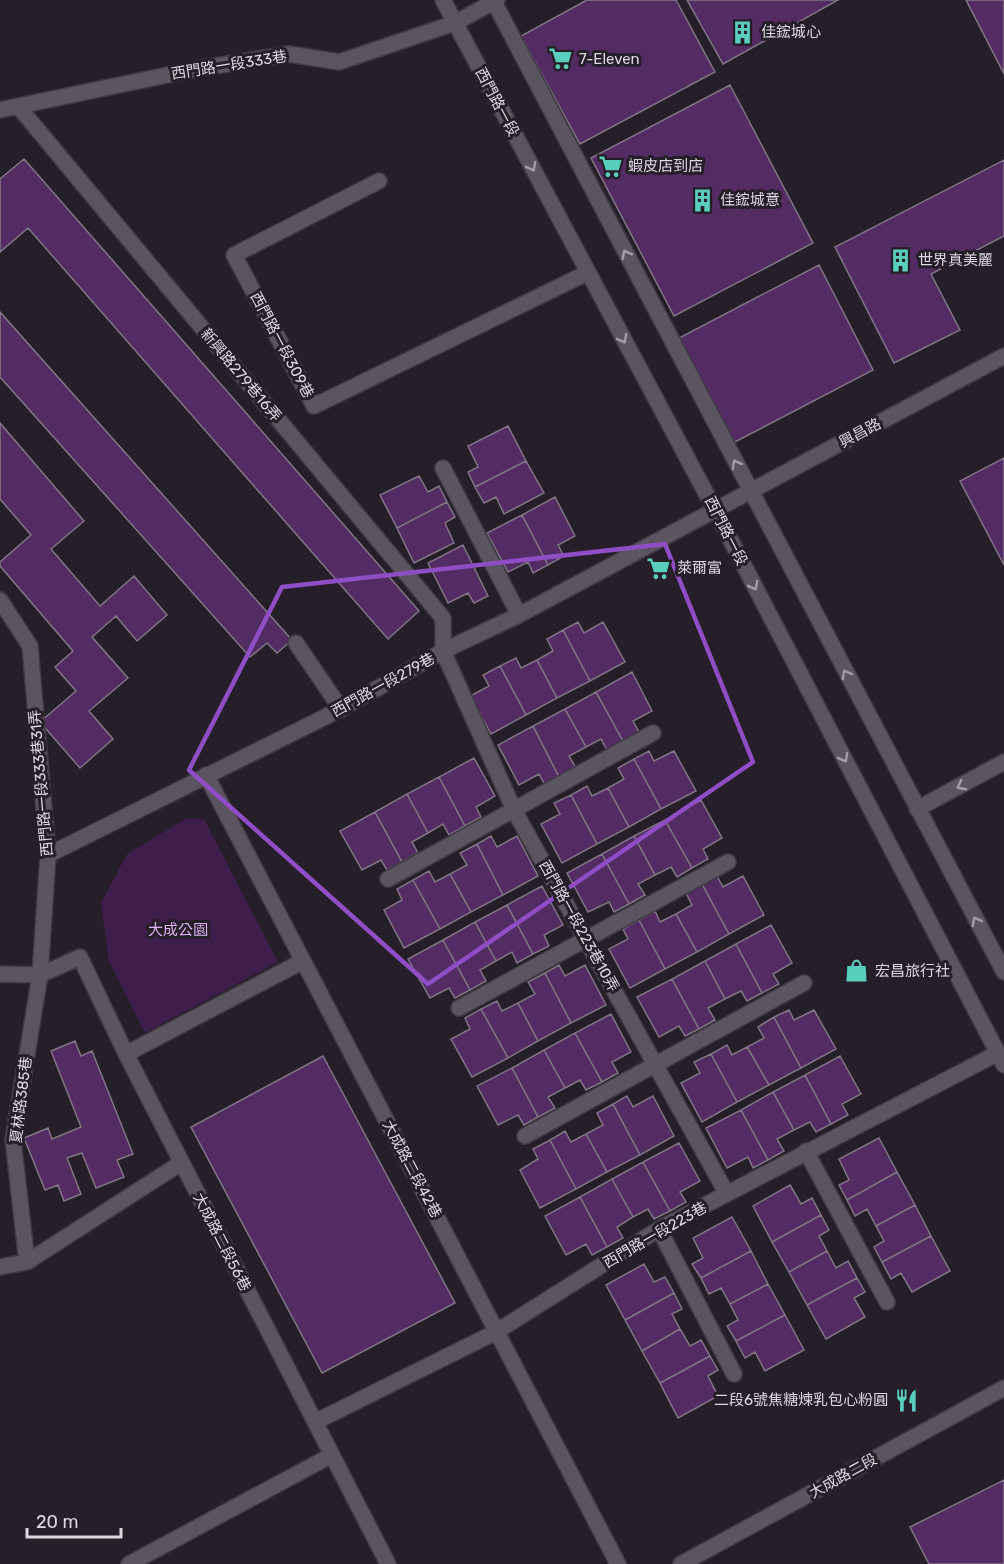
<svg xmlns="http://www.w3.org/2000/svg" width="1004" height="1564" font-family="Rubik,'Noto Sans TC',sans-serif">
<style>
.green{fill:#3e1e4b}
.building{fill:#542c64;stroke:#807684;stroke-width:1.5}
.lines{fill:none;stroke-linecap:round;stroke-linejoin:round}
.lane-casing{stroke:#403a43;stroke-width:18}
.street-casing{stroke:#403a43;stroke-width:18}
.secondary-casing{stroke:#403a43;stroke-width:18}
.lane{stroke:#5d5461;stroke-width:15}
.street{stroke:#5d5461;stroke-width:15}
.secondary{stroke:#5d5461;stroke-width:15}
.oneway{stroke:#a39da7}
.marked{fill:none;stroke:#8f4ec6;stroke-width:4.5;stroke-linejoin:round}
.labels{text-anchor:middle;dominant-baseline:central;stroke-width:6;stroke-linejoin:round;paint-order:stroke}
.poi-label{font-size:15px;fill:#ddd8e0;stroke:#261e29;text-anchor:start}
.street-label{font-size:15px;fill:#ddd8e0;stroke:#261e29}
.park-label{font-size:15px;fill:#dfb1f5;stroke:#261e29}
</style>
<rect width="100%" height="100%" fill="#261e29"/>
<path class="green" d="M187,818L204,819L278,962L145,1033L109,961L101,903L127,854Z"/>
<path class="building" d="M587,0H676L715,72L580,144L521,36Z
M687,0H838L723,64Z
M966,0H1004V74Z
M730,85L813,243L674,316L591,158Z
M24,159L419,611L388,639L28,228L0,252V179Z
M1004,160V236L931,274L960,330L894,363L835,247Z
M819,265L873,370L733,443L679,338Z
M0,312L292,640L277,653L267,643L250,657L0,377Z
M0,423L84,521L51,549L100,606L134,576L167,615L137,641L116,616L92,637L128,678L89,711L113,739L80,768L40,722L76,691L55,667L73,651L0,566V562L31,535L0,499Z
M508,426L526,461L475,487L468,472L478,467L468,446Z
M1004,458V565L960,481Z
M526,461L544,493L504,514L496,497L484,503L475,487Z
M419,476L428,492L439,486L447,502L397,528L380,495Z
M555,497L575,536L558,545L564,556L548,565L522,515Z
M447,502L455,517L445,523L454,543L414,563L397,528Z
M522,515L548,565L533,573L528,562L508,572L487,533Z
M463,545L488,596L474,603L468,593L448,603L428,563Z
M578,622L584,633L603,622L625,662L590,681L563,630Z
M563,630L590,681L557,698L537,660L553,651L547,639Z
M516,658L521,668L537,660L557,698L526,715L500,666Z
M500,666L526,715L491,734L470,696L489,686L483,675Z
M632,672L652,711L633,721L639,732L623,741L596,692Z
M596,692L623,741L607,750L601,739L586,747L565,709Z
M565,709L586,747L569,756L576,768L559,777L533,726Z
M533,726L559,777L545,785L539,774L519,785L498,745Z
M649,751L654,761L674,751L696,791L661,809L634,759Z
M474,758L495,796L476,807L481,817L465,826L439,777Z
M634,759L661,809L629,827L608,788L624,779L618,768Z
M439,777L465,826L449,835L443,824L428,833L407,794Z
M587,786L592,796L608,788L629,827L597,844L571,795Z
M407,794L428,833L412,842L418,853L402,862L375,812Z
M571,795L597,844L562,863L541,824L560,814L554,803Z
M701,800L722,838L703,849L708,859L692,868L665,820Z
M375,812L402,862L387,870L381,860L362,870L340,831Z
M665,820L692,868L677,877L671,867L655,875L634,836Z
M491,836L497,847L517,836L538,876L503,895L477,844Z
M634,836L655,875L638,884L645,895L629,904L602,854Z
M477,844L503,895L471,912L450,874L467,865L460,853Z
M602,854L629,904L614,912L609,902L588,912L567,873Z
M429,871L435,882L450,874L471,912L440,929L413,880Z
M717,876L723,887L743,876L764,915L729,934L702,884Z
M413,880L440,929L404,948L384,910L402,900L397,889Z
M702,884L729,934L697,952L676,914L692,905L686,893Z
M542,886L563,925L544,935L549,946L533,954L507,905Z
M507,905L533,954L517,963L512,952L496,961L475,922Z
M655,911L660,922L676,914L697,952L665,969L639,920Z
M639,920L665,969L630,988L609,949L628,939L623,929Z
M475,922L496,961L480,970L486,981L470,990L443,940Z
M771,925L792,963L773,974L779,984L762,993L736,944Z
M443,940L470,990L455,998L449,988L430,998L408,959Z
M736,944L762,993L747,1001L741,991L725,999L705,961Z
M705,961L725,999L708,1008L715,1020L699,1029L672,979Z
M559,965L565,976L585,965L606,1005L571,1023L545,973Z
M545,973L571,1023L538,1041L518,1003L535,994L528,982Z
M672,979L699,1029L685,1036L679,1026L659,1037L637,997Z
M497,1001L502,1011L518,1003L538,1041L508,1058L481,1009Z
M481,1009L508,1058L472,1077L451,1039L470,1029L465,1018Z
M789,1010L794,1020L814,1010L836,1049L801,1068L774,1017Z
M611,1014L631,1052L612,1062L618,1073L602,1082L575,1033Z
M774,1017L801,1068L769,1085L747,1047L764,1038L758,1027Z
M575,1033L602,1082L586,1090L580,1080L565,1088L544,1050Z
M75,1041L81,1056L92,1051L133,1154L117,1160L124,1177L96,1188L82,1153L67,1158L81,1194L64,1201L58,1185L45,1190L24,1138L48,1128L52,1139L81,1127L51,1051Z
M727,1045L732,1055L747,1047L769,1085L737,1102L711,1054Z
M544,1050L565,1088L548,1097L555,1108L538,1117L512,1068Z
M711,1054L737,1102L702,1122L681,1083L700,1073L694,1062Z
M323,1056L455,1303L322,1373L191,1127Z
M840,1056L861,1094L842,1104L848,1115L831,1124L805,1075Z
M512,1068L538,1117L524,1125L518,1115L498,1125L477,1086Z
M805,1075L831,1124L816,1132L810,1122L794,1130L773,1092Z
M773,1092L794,1130L777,1139L784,1151L768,1160L741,1110Z
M627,1096L633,1107L653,1096L674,1136L640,1155L613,1104Z
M613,1104L640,1155L607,1172L586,1134L603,1125L597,1113Z
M741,1110L768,1160L753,1168L748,1157L727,1168L706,1128Z
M565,1131L571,1142L586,1134L607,1172L576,1189L550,1140Z
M879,1138L897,1172L847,1200L839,1185L849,1180L839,1159Z
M550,1140L576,1189L540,1208L520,1170L538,1159L533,1149Z
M679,1143L700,1181L680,1192L686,1202L670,1211L643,1162Z
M643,1162L670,1211L654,1219L648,1209L633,1217L612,1179Z
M897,1172L915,1205L876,1226L867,1209L855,1216L847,1200Z
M612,1179L633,1217L617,1227L623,1238L607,1247L580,1197Z
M790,1185L801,1204L812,1198L821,1215L772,1242L753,1206Z
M580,1197L607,1247L592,1255L586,1244L566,1255L545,1216Z
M915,1205L931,1236L882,1262L874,1247L884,1241L876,1226Z
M821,1215L829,1230L819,1236L827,1251L789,1272L772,1242Z
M732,1217L751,1251L701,1278L692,1264L703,1258L693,1238Z
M931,1236L950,1271L912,1292L901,1273L891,1279L882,1262Z
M751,1251L768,1284L730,1304L721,1288L709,1294L701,1278Z
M827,1251L836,1268L848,1261L857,1278L807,1305L789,1272Z
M644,1264L654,1282L665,1277L674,1293L625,1320L606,1285Z
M857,1278L865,1292L854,1298L865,1317L826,1339L807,1305Z
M768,1284L785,1315L736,1341L727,1326L738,1320L730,1304Z
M674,1293L682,1309L672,1314L680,1329L642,1351L625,1320Z
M785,1315L804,1350L765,1371L755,1352L745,1358L736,1341Z
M680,1329L690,1346L701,1340L710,1356L660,1383L642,1351Z
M710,1356L718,1370L708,1376L718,1396L678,1418L660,1383Z
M1004,1480V1564H929L910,1527Z"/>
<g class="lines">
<defs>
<path id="lane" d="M18,106L443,618V651L514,810L727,1194
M0,110L191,70L289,54L339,62L455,23L497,0
M379,181L234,255L314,406L587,273
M443,468L519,615
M0,600L30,646L48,855L40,975L13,1140L27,1262L0,1267
M206,775L618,1564
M917,809L1004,762
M48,855L341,709L443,651L519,615L715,510
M388,879L653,733
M0,974L40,975L80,957L126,1054L388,1564
M459,1008L728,862
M126,1054L303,961
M525,1136L804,983
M806,1151L887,1302
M659,1229L734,1374
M27,1262L181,1163
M315,1422L496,1332L659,1229L998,1053
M129,1564L332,1455"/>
<path id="street" d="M715,510L1004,356
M296,643L341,709"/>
<path id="secondary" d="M443,0L715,510L1004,1065
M493,0L1004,972
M681,1564L1004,1388"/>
</defs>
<use href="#lane" class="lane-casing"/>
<use href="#street" class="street-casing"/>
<use href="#secondary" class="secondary-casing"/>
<use href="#lane" class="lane"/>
<use href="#street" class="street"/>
<use href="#secondary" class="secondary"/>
</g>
<defs><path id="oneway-chevron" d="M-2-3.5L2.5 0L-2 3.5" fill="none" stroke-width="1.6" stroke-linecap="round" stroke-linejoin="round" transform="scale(1.5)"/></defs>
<g class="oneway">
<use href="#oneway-chevron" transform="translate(532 167) rotate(62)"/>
<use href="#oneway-chevron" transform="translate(626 254) rotate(-117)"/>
<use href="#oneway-chevron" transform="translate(623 339) rotate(62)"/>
<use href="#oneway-chevron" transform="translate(736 464) rotate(-119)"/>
<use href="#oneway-chevron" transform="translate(754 586) rotate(62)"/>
<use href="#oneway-chevron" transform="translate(846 674) rotate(-118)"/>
<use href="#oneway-chevron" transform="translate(844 758) rotate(62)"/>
<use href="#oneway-chevron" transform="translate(961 786) rotate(152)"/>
<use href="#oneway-chevron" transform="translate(976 921) rotate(-118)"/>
</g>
<path class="marked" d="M665,544L753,762L428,984L189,770L282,587Z"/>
<defs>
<symbol id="building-bare" viewBox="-9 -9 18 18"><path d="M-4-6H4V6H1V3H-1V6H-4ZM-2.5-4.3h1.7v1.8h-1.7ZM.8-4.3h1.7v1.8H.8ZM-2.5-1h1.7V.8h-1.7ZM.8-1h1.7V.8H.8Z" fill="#5acebd" stroke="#261e29" stroke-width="2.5" paint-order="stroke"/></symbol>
<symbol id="supermarket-bare" viewBox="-9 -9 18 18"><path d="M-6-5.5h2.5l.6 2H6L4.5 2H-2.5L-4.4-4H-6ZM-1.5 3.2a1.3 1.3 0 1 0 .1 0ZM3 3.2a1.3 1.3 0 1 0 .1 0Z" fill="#5acebd" stroke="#261e29" stroke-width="2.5" paint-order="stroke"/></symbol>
<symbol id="shop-bare" viewBox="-9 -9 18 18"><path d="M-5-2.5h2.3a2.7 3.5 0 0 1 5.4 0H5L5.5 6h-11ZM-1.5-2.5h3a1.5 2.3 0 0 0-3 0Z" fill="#5acebd" stroke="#261e29" stroke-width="2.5" paint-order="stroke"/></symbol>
<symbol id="restaurant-bare" viewBox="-9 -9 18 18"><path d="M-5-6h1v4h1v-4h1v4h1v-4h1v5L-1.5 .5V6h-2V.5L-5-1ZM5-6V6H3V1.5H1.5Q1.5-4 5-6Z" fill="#5acebd" stroke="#261e29" stroke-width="2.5" paint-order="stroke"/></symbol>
</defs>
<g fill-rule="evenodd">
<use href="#building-bare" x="726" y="16" width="33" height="33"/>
<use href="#supermarket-bare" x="544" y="42" width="33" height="33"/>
<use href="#supermarket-bare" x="594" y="150" width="33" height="33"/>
<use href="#building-bare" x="686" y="184" width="33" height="33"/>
<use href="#building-bare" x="884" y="244" width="33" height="33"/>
<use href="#supermarket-bare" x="642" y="552" width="33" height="33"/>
<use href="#shop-bare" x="840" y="954" width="33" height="33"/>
<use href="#restaurant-bare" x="890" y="1384" width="33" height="33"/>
</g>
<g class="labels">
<g class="poi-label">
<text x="761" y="32">佳鋐城心</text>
<text x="579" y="59">7-Eleven</text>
<text x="628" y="166">蝦皮店到店</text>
<text x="720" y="200">佳鋐城意</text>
<text x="918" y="260">世界真美麗</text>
<text x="677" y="568">萊爾富</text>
<text x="875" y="971">宏昌旅行社</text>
<text x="888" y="1400" text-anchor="end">二段6號焦糖煉乳包心粉圓</text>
</g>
<g class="street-label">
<text transform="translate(229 65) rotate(-9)">西門路一段333巷</text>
<text transform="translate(497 102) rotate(62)">西門路一段</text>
<text transform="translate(282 345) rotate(62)">西門路一段309巷</text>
<text transform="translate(241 375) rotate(50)">新興路279巷16弄</text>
<text transform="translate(860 433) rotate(-28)">興昌路</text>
<text transform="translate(726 531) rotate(63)">西門路一段</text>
<text transform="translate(383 685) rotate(-29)">西門路一段279巷</text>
<text transform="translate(41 783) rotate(-95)">西門路一段333巷31弄</text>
<text transform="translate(579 926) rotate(61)">西門路一段223巷10弄</text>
<text transform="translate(21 1100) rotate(-83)">夏林路385巷</text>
<text transform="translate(412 1169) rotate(62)">大成路二段42巷</text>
<text transform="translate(655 1235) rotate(-30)">西門路一段223巷</text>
<text transform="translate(222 1242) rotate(63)">大成路二段56巷</text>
<text transform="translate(843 1476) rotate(-29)">大成路二段</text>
</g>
<g class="park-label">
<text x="178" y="930">大成公園</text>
</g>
</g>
<path d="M27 1528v9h94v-9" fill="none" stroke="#ddd8e0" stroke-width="3"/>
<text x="36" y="1528" font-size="18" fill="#ddd8e0" stroke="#261e29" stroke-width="4.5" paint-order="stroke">20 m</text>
</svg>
